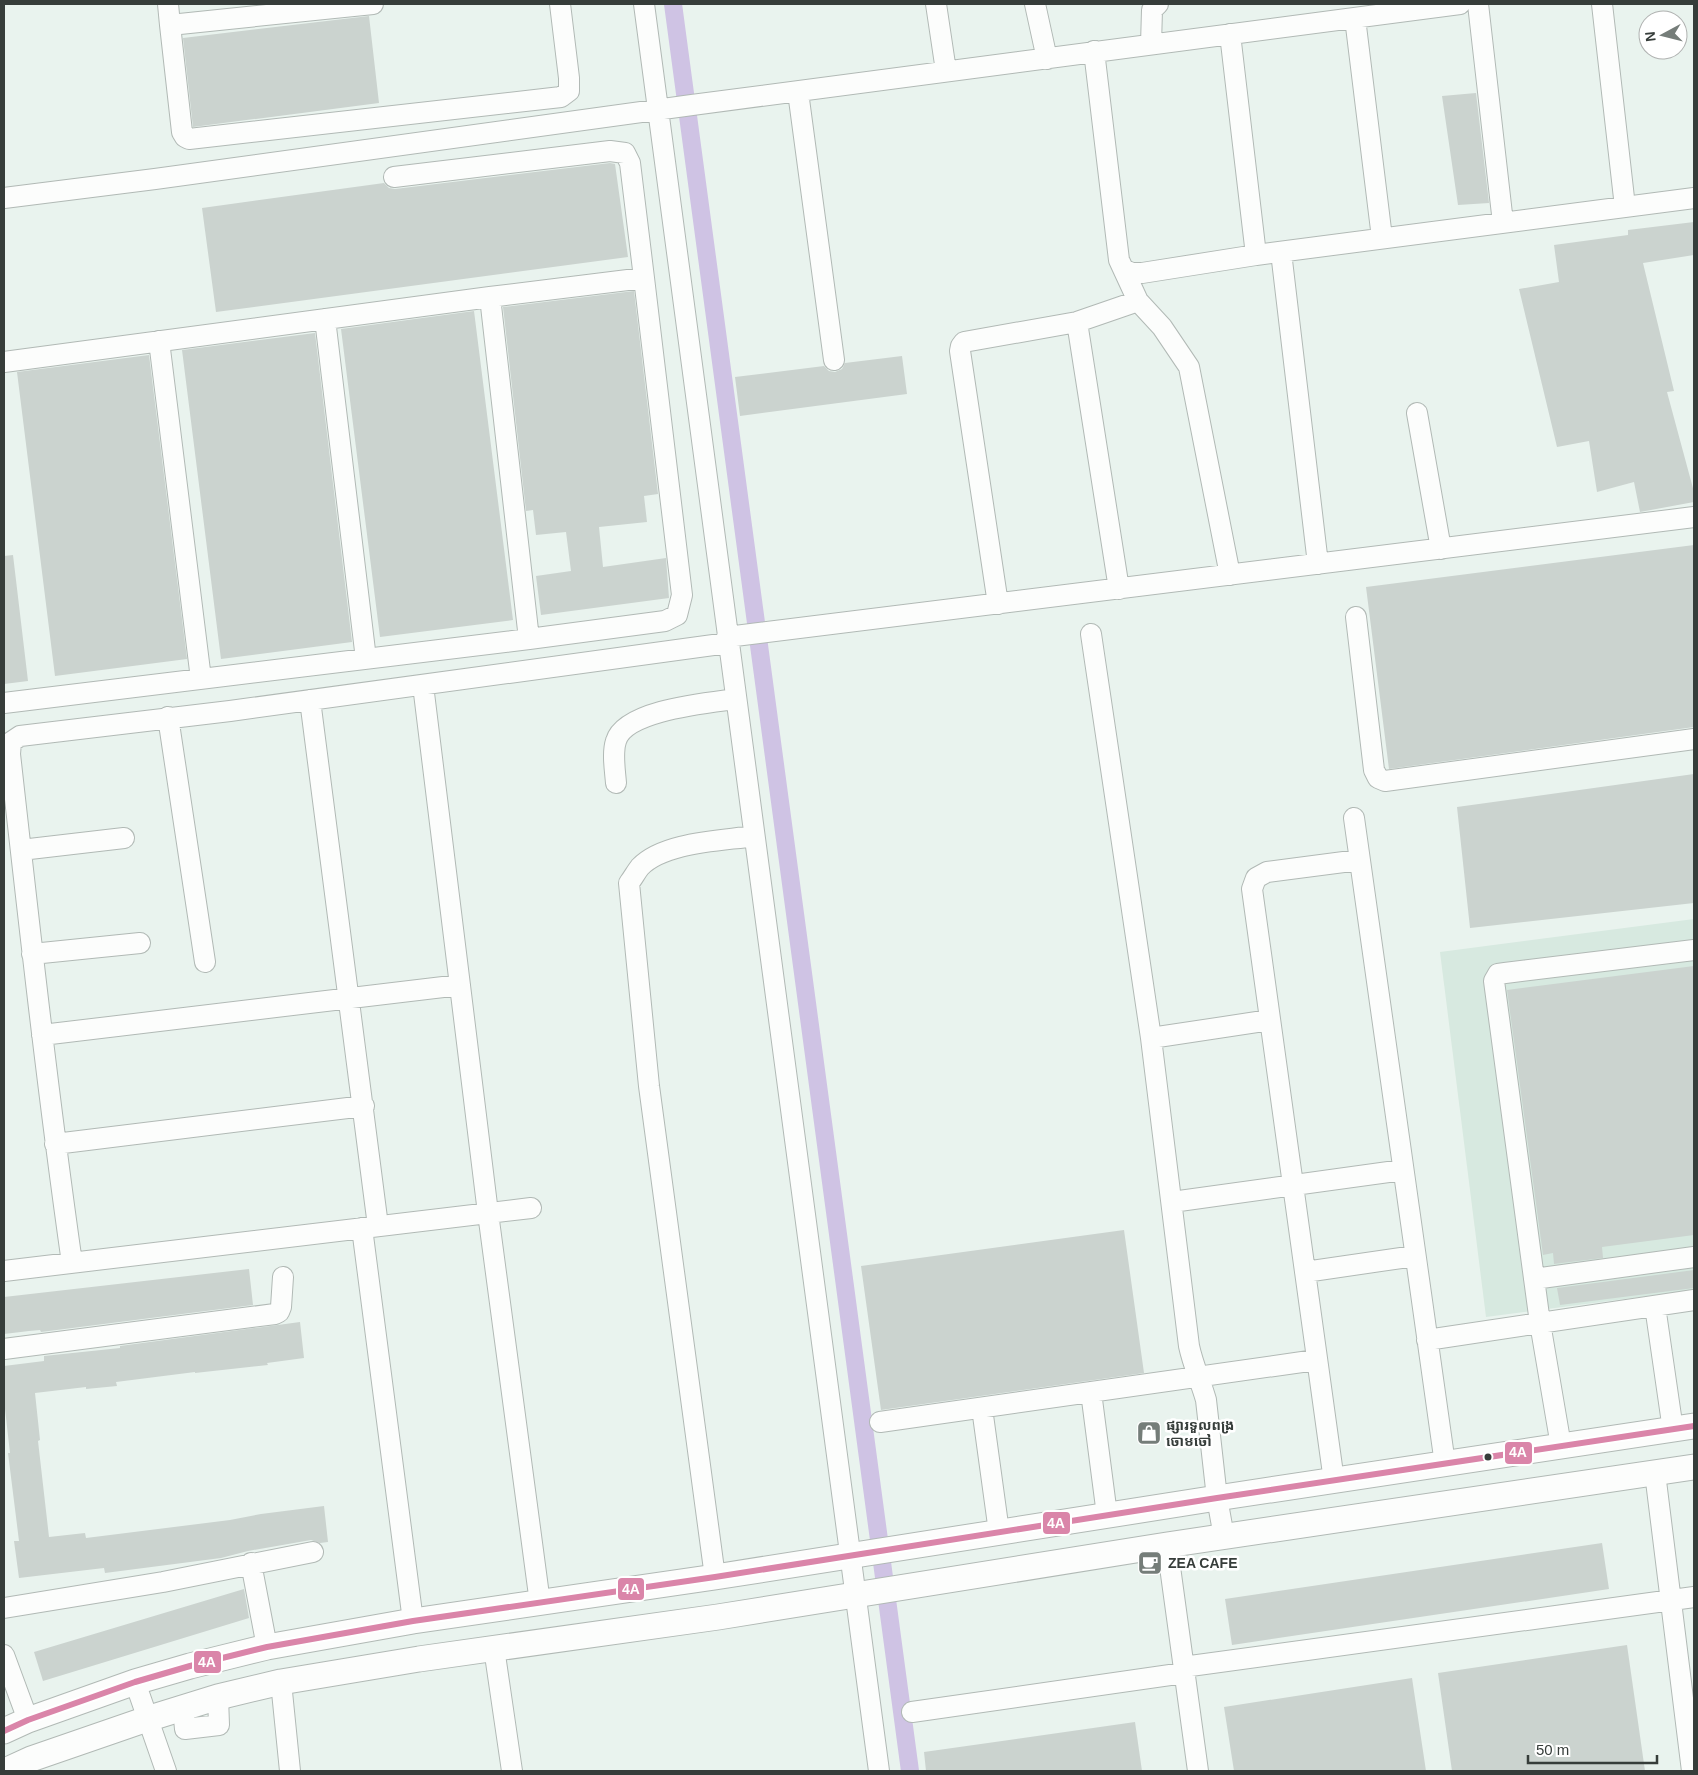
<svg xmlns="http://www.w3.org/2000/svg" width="1698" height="1775" font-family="Arial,'Noto Sans Khmer',sans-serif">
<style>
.built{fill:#d7e9e0}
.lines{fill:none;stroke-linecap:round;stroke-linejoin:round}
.canal{stroke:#cfc3e4;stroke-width:18}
.building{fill:#cbd3cf}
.minor-casing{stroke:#b1b9b5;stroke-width:22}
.major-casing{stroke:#b1b9b5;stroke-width:27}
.minor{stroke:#fcfdfc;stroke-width:20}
.major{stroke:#fcfdfc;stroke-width:25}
.bus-1-casing{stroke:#fff;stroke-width:10}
.bus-1{stroke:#da85a9;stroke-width:6}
.bus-dot{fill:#363d3a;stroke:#fff;stroke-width:2}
.labels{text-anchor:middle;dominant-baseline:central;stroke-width:5;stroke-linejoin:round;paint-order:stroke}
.poi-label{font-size:14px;font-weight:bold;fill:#363d3a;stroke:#fff;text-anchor:start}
.line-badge{stroke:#fff;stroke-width:2}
.badge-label{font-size:14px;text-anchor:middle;font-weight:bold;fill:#fff}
</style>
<rect width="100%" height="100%" fill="#e9f3ee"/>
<path class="built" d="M1694,919V1290L1486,1317L1440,952Z"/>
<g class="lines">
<path class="canal" d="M673,4L910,1771"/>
</g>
<path class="building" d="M369,16L379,103L193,127L183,38Z
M1476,93L1489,203L1458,205L1442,96Z
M610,163L615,164L628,257L216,312L202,208L384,183L389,188L395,189Z
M1694,222V255L1643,263L1674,391L1667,392L1694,492V502L1640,512L1634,482L1597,492L1589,441L1557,447L1519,289L1559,282L1554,245L1628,235V230Z
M634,291L658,494L644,496L647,522L599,527L603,567L666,558L669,598L541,615L536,576L571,571L566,532L536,535L533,510L526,511L503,307Z
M474,311L513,620L380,637L341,329Z
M315,333L352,642L221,659L182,350Z
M149,355L187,659L55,676L17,372Z
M902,356L907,394L740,416L735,377L824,366L829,371L835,372L842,369L845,363Z
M1694,545V727L1389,769L1366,587Z
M13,555L28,681L4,684V556Z
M1694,774V903L1470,928L1457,807Z
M1694,966V1235L1602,1247L1603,1258L1554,1264L1553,1253L1543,1255L1507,990Z
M1124,1230L1144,1373L881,1410L861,1266Z
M249,1269L253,1305L41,1332L40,1330L29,1331L4,1334V1297Z
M1694,1270V1288L1560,1305L1557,1288Z
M300,1322L304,1358L267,1363L268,1365L195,1373V1372L116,1382L117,1386L86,1389V1387L35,1393L40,1440L38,1441L49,1537L85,1533L86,1538L230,1520L261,1514L324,1506L328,1542L320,1543L311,1540L248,1551L221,1558L105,1573L104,1568L19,1578L14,1541H19L8,1453H10L4,1400V1366L44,1361V1356L120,1348V1346Z
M1602,1543L1609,1589L1232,1645L1225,1599Z
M244,1589L249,1618L43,1681L34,1652Z
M1627,1645L1645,1771H1452L1438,1673Z
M1412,1678L1426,1771H1234L1224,1707Z
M1135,1722L1142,1771H926L924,1752Z"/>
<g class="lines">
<defs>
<path id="minor" d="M168,4L170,25
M373,4L170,25L182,132L185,137L189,139L561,97L569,91V78L560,4
M644,4L879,1771
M936,4L946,71
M1035,4L1047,59
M1478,4L1503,223
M1602,4L1625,207
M1355,18L1382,238
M1230,34L1256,255
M1151,44L1152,10L1158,4
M1094,51L1119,260L1138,301L1162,327L1189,367L1230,575
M798,92L834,360
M394,177L610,151L625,153L630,163L644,278
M4,198L155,179L692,105L1460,4
M1281,252L1318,564
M1125,270L1132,273H1142L1256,255L1694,198
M490,297L529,639
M325,319L366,659
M1077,322L1119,589
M159,341L201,679
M4,362L490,297L644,278L682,595L677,615L665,621L529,639L4,703
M1417,413L1441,549
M998,604L960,351L961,346L964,342L1077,322L1138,301
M1356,617L1374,770L1378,778L1385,781L1694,739
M1091,634L1151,1038L1189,1346C1193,1365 1201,1382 1206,1400L1217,1498L1224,1537
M727,637L1694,517
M423,685L488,1213L540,1603
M310,700L378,1226
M168,717L205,962
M616,783C615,770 612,753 616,741C625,710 708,703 736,699
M1354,818L1445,1464
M21,850L124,838
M32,954L140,943
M42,1035L460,985
M1151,1038L1270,1020
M55,1144L364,1106
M1172,1202L1403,1170
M362,1228L413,1621
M72,1263C48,1094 29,924 10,754L11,742L20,736L230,711L728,643
M4,1271L531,1208
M1305,1272L1415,1256
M1534,1279L1694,1257
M1655,1306L1673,1430
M1427,1340L1694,1300
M4,1349L275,1314L279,1312L281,1307L283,1277
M1091,1392L1107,1515
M982,1408L999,1532
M880,1422L1316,1360
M1561,1446L1540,1323L1494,981L1498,974L1505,973L1694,950
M1655,1473L1692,1771
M1334,1481L1252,889L1256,878L1267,872L1359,860
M1167,1545L1198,1771
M251,1563L267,1647
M715,1577L649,1086L629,883C633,878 636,872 640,867C664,842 721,841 754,836
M4,1608L163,1582L313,1552
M494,1648L512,1771
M4,1655L28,1720
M1183,1667L1694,1597
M135,1682L166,1771
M281,1682L290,1771
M183,1708L185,1729L219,1725L218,1697
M912,1712L1184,1673"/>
<path id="major" d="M4,1731L28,1720L135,1682L190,1666L267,1647L413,1621L715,1577L1217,1498L1694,1426
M5,1771L31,1759L147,1719L218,1697L281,1682L419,1659L718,1617L1167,1545L1694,1467"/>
</defs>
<use href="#minor" class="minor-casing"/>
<use href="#major" class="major-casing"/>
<use href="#minor" class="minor"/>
<use href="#major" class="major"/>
<defs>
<path id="bus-1" d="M4,1731L28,1720L135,1682L190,1666L267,1647L413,1621L715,1577L1217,1498L1694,1426"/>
</defs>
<use href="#bus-1" class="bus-1-casing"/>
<use href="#bus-1" class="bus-1"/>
</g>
<defs>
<symbol id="shop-square" viewBox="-11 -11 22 22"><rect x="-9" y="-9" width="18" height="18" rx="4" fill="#757d79" stroke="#fff"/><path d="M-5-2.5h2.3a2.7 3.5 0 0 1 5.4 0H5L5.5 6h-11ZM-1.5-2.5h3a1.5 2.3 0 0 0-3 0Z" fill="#fff"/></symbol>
<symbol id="cafe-square" viewBox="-11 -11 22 22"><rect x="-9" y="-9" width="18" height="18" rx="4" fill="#757d79" stroke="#fff"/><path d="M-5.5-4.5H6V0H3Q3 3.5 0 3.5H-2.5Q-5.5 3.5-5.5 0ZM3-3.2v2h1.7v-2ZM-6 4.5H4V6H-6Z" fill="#fff"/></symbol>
</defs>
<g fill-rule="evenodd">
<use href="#shop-square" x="1135" y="1419" width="28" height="28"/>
<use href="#cafe-square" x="1136" y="1549" width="28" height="28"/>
</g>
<circle class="bus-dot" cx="1488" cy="1457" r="4.5"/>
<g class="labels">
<g class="poi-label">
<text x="1166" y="1425">ផ្សារទួលពង្រ<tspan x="1166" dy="16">ចោមចៅ</tspan></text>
<text x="1168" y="1563">ZEA CAFE</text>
</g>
</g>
<g class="line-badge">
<rect x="1504" y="1441" width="29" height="24" rx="5" fill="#da85a9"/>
<rect x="1042" y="1511" width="29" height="24" rx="5" fill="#da85a9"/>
<rect x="617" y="1577" width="28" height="24" rx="5" fill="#da85a9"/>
<rect x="193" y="1650" width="29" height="24" rx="5" fill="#da85a9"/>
</g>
<g class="badge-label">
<text x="1518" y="1457">4A</text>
<text x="1056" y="1528">4A</text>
<text x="631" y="1594">4A</text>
<text x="207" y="1667">4A</text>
</g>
<rect width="1698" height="1775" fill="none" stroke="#363d3a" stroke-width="10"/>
<g transform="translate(1663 35) rotate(263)"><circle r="24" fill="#ffffff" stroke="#afb1b0"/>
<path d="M0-4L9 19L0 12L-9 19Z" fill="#757d79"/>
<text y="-8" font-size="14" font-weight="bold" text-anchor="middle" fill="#363d3a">N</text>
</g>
<path d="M1528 1755v8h129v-8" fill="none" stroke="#363d3a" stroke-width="2.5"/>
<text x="1536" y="1755" font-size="15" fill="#363d3a" stroke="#ffffff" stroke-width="4" paint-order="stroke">50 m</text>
</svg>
